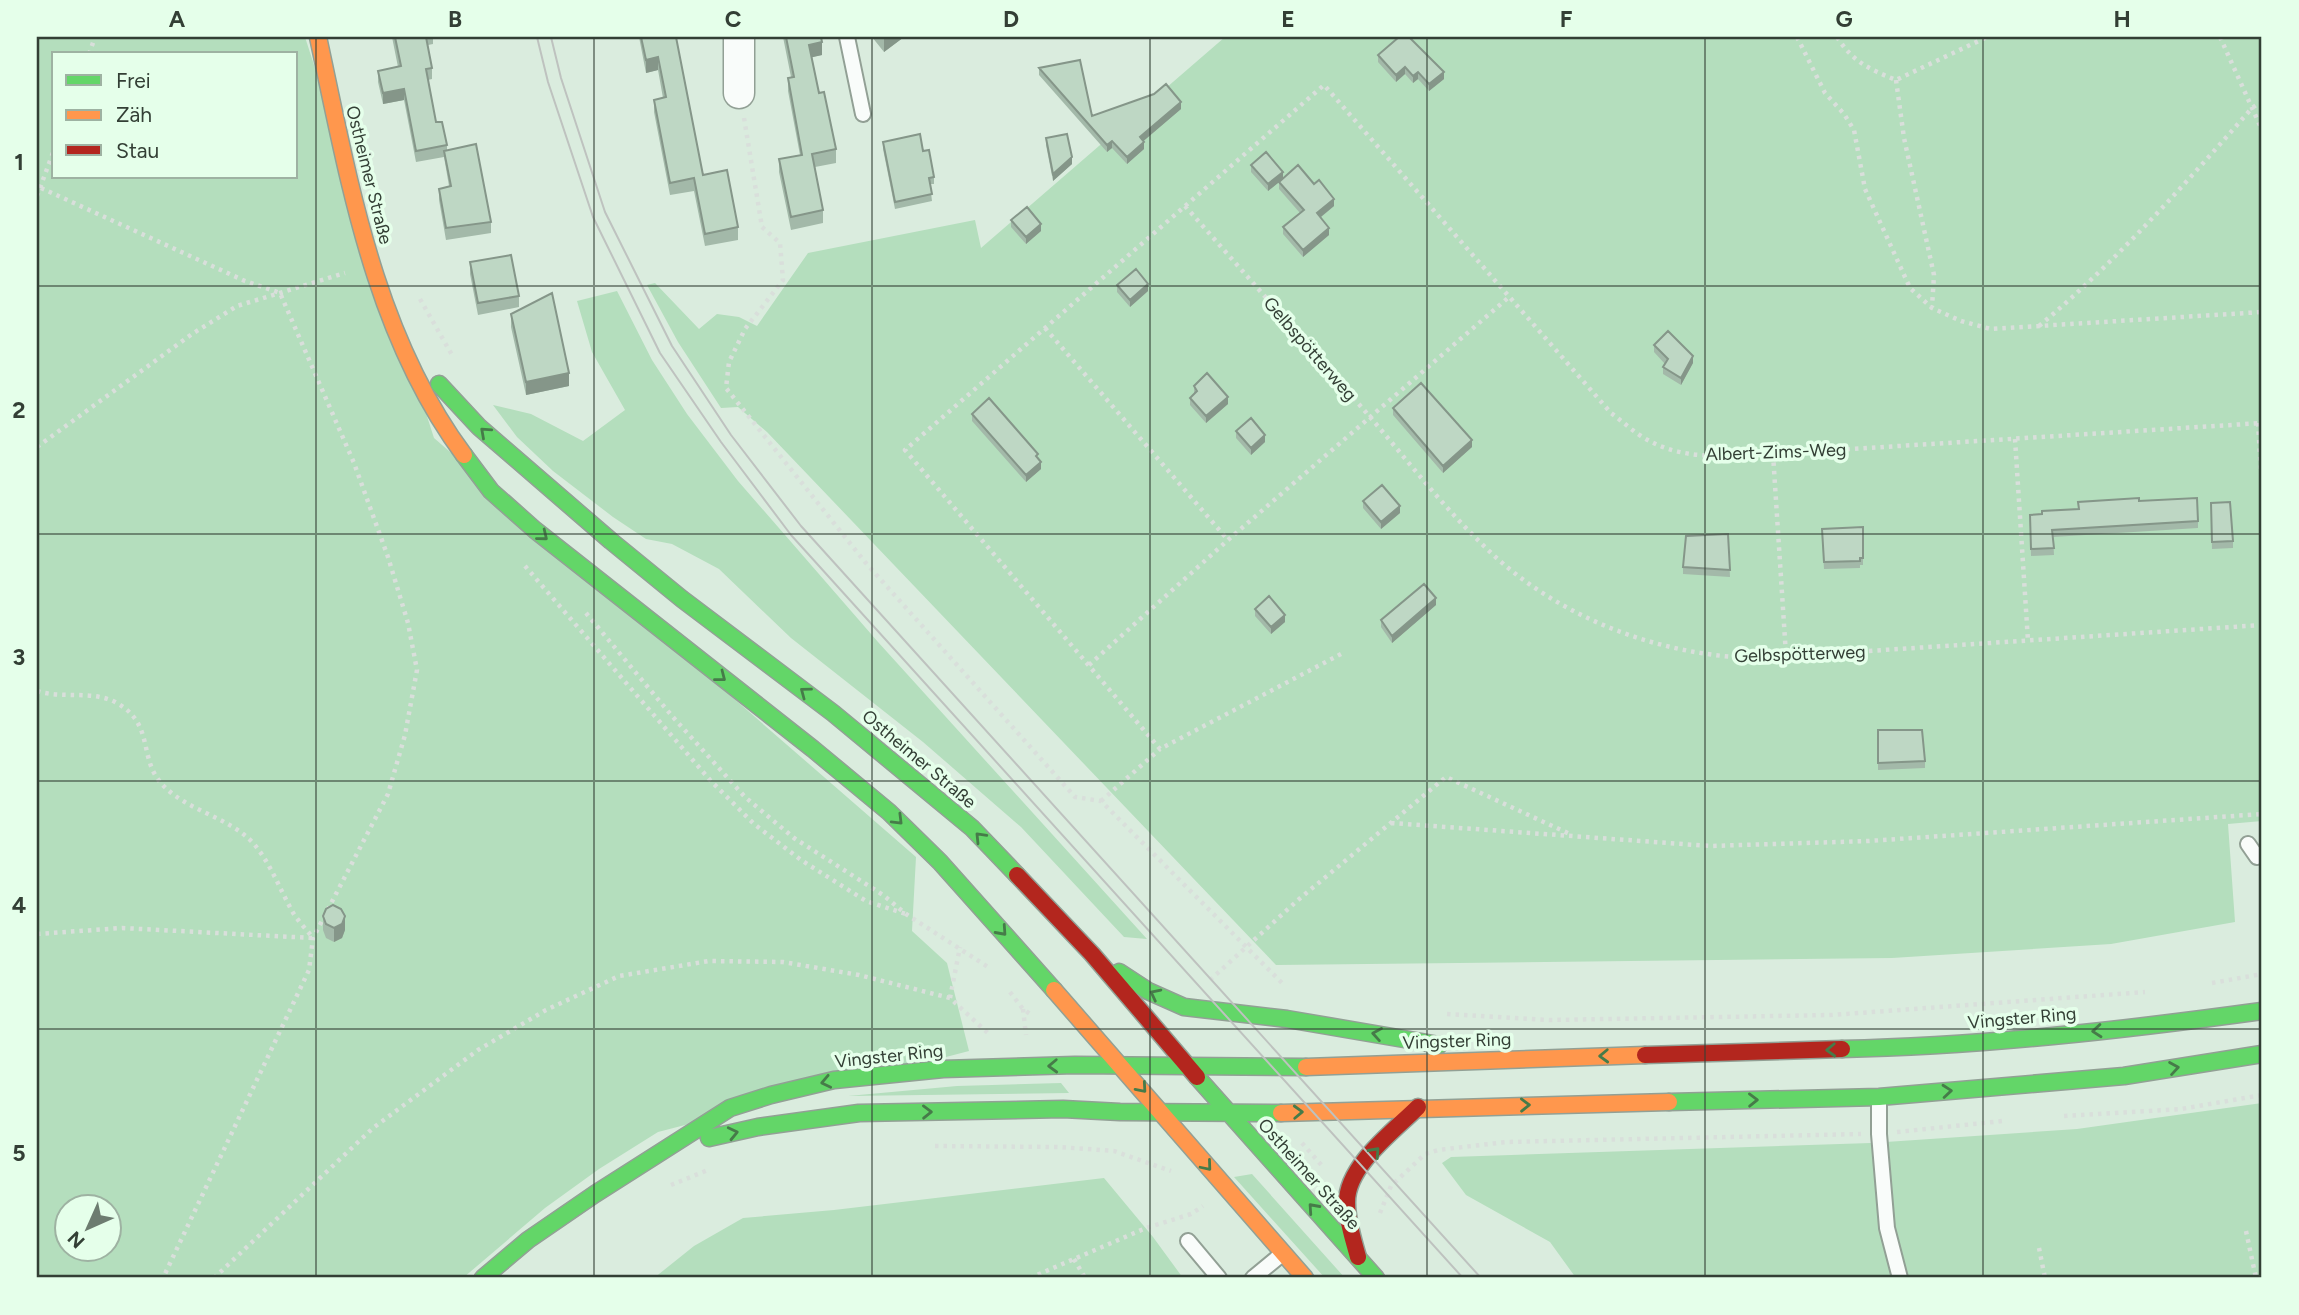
<svg xmlns="http://www.w3.org/2000/svg" width="2299" height="1315" font-family="Figtree,sans-serif">
<style>
.green{fill:#b4debd;fill-rule:evenodd}
.lines{fill:none;stroke-linecap:round;stroke-linejoin:round}
.lane-casing{stroke:#92a095;stroke-width:18}
.street-casing{stroke:#92a095;stroke-width:33}
.fast-casing{stroke:#92a095;stroke-width:19}
.slow-casing{stroke:#92a095;stroke-width:19}
.jam-casing{stroke:#92a095;stroke-width:19}
.path{stroke:#d9dfdb;stroke-width:4.5;stroke-dasharray:3.5 5;stroke-linecap:butt}
.lane{stroke:#f9fcfa;stroke-width:14}
.street{stroke:#f9fcfa;stroke-width:30}
.fast{stroke:#63d668;stroke-width:16}
.slow{stroke:#ff974d;stroke-width:16}
.jam{stroke:#b3261e;stroke-width:16}
.tram{stroke:#bec2bf;stroke-width:2}
.wall{fill:#a3b9a9}
.shaded-wall{fill:#859689}
.building{fill:#bed7c4;stroke:#859689;stroke-width:2}
.oneway{stroke:#467b49}
.grid{fill:none;stroke:#333f35;stroke-width:2;stroke-opacity:0.55}
.labels{text-anchor:middle;dominant-baseline:central;stroke-width:7;stroke-linejoin:round;paint-order:stroke}
.street-label{font-size:18px;fill:#333f35;stroke:#e5ffea}
.neatline{fill:none;stroke:#333f35;stroke-width:2.5}
.grid-label{font-size:23px;text-anchor:middle;font-weight:bold;fill:#333f35}
</style>
<rect width="100%" height="100%" fill="#daecde"/>
<path class="green" d="M37,37H305L434,438L916,857L912,931L947,963L969,1051L658,1132L599,1169L545,1208L463,1278H37ZM54,54H296V177H54ZM66,1206H108V1248H66Z
M1225,37H2262V821L2228,824L2235,922L2111,944L1892,958L1276,965L767,432L738,407L721,408L678,342L647,285L655,283L699,329L717,314L739,317L757,326L808,253L975,220L981,248Z
M617,291L652,360L687,414L738,481L878,642L1147,939L1124,937L1021,827L923,742L791,638L719,569L672,544L646,539L613,517L553,471L517,437L493,405L531,414L583,441L625,410L592,352L577,301Z
M1061,1083L1069,1093L848,1096L957,1086Z
M2262,1103V1278H1576L1550,1242L1466,1195L1442,1163L1451,1157L1871,1143L2077,1129Z
M1252,1174L1345,1278H1325L1234,1177Z
M1104,1178L1153,1237L1183,1278H654L694,1246L743,1218L834,1210Z"/>
<g class="lines">
<defs>
<path id="lane" d="M847,37L863,114
M2248,844L2257,857L2262,856
M1879,1099V1134L1887,1228L1900,1278
M1188,1241L1219,1278
M1253,1278L1282,1254"/>
<path id="street" d="M739,37V93"/>
<path id="fast" d="M439,384L479,427L611,541L682,599L833,713L972,828L1017,875
M464,455L491,491L535,530L813,749L889,812L940,862L1054,990
M1119,972L1148,991L1184,1007L1287,1019L1439,1045
M1842,1049C1983,1046 2123,1030 2262,1011
M1197,1077L1376,1278
M1669,1102L1879,1097L2124,1076L2262,1054
M709,1138L758,1127L859,1113L1063,1109L1120,1112L1281,1113
M483,1278L528,1240L595,1194L730,1108L771,1095L834,1080L943,1069L1075,1065L1306,1067"/>
<path id="slow" d="M318,37C349,180 374,334 464,455
M1054,990L1305,1278
M1306,1067L1645,1055
M1281,1113L1669,1102"/>
<path id="jam" d="M1017,875L1092,954L1197,1077
M1645,1055L1842,1049
M1358,1257C1353,1239 1347,1221 1347,1203C1346,1166 1394,1131 1418,1107"/>
</defs>
<use href="#lane" class="lane-casing"/>
<use href="#street" class="street-casing"/>
<use href="#fast" class="fast-casing"/>
<use href="#slow" class="slow-casing"/>
<use href="#jam" class="jam-casing"/>
<path class="path" d="M1797,37L1825,93L1844,114L1854,130L1865,189L1910,288L1932,308L1961,321L1991,329L2262,312
M1837,37C1853,62 1869,69 1896,80L1987,37
M2220,37L2262,130
M89,54L95,37
M1896,80L1904,138L1934,275L1932,307
M744,118L762,227L780,243L783,280L745,329L729,362L726,388L865,562L1075,797L1101,801L1285,986
M41,188L245,281L280,293L354,463L388,557L408,623L417,670L405,735L388,794L313,938L309,970L163,1278
M37,196L54,150
M1185,206C1247,276 1309,346 1370,417C1408,461 1444,508 1486,548C1551,612 1644,650 1734,657C1758,659 1784,656 1808,655L2262,625
M420,299L452,355
M2039,326C2117,261 2185,184 2252,108L2262,101
M1045,328L1228,540
M2258,423L2262,487
M2015,439L2028,641
M37,447L192,334L237,306L345,273
M1773,454L1786,655
M525,566L710,780L754,824L801,860L866,901L906,914
M586,613L672,716L745,797L794,838L883,895L906,914L991,969
M1341,654L1160,749L905,450L1324,85L1611,413C1621,420 1630,429 1641,436C1681,462 1728,456 1773,454L2262,423
M1089,665L1228,540L1509,297
M37,691C62,699 91,690 115,702C155,723 138,757 161,783C185,811 229,816 254,844C270,863 279,887 291,909C296,919 306,929 313,938
M1101,801L1160,749
M1391,823L1710,846L1869,841L2262,814
M37,934L122,928L312,938
M1210,980L1298,900L1446,777L1572,835
M2212,983L2262,974
M1010,992L1023,1009L1033,1016
M950,998L960,947
M1023,1009L1026,1035
M1447,1014L1549,1020L1831,1015L2145,992
M2064,1116L2181,1109L2262,1095
M1897,1132L2003,1121
M1302,1143L1324,1168
M935,1146L1059,1147L1114,1151L1171,1171
M671,1185L708,1170
M1380,1213L1391,1186L1425,1154L1438,1150L1506,1142L1861,1134
M2246,1231L2256,1278
M2039,1248L2045,1278
M1074,1259L1085,1278
M745,1277V1278
M214,1278L373,1128L478,1050L546,1010L619,976L709,961L783,962L859,975L950,998L991,1036
M1030,1278L1146,1228L1191,1214L1203,1206"/>
<use href="#lane" class="lane"/>
<use href="#street" class="street"/>
<use href="#fast" class="fast"/>
<use href="#slow" class="slow"/>
<use href="#jam" class="jam"/>
<path class="tram" d="M537,37L548,82L593,217L660,353L721,442L791,535L1463,1278
M551,37L561,78L605,212L672,346L731,435L801,526L1481,1278"/>
</g>
<path class="wall" d="M392,37H433V44L428,45L432,68V79L428,80L436,122L447,145V150L491,222V233L446,240L439,200V189L449,186L444,157L416,162L404,100L383,104L378,82V71L398,67Z
M639,37H676L703,175L738,227V240L705,246L694,191L670,195L654,112V100L663,98L658,70L646,73Z
M783,37H821L822,55L812,57L819,93L836,149V163L815,167L823,210V223L791,230L779,172V159L800,155L788,91V78L791,77Z
M872,37H904L884,52Z
M1378,55L1444,79L1429,91L1418,79L1413,83L1405,74L1396,82L1378,62Z
M1039,68L1092,116L1181,109L1143,141L1144,149L1127,164L1112,148L1107,152L1039,75Z
M1046,138L1072,164L1053,181L1046,145Z
M883,142L923,151L934,177V184H930L932,201L895,209L883,149Z
M1251,165L1283,179L1314,184L1334,206L1320,218L1329,235L1303,257L1283,234V227L1300,213L1279,189V182L1268,191L1251,172Z
M1011,220L1041,231L1026,244L1011,227Z
M470,262L519,296V307L478,315L470,274Z
M1117,285L1148,291L1130,307L1117,292Z
M511,314L569,386L526,395L511,327Z
M1654,345L1693,363L1681,385L1663,374V367L1665,364L1654,352Z
M1194,386L1228,404L1206,423L1190,405V398L1194,394Z
M1393,408L1472,447L1443,473L1393,415Z
M972,414L1038,459L1041,469L1026,482L972,421Z
M1236,431L1265,442L1251,455L1236,438Z
M1363,501L1400,513L1381,529L1363,508Z
M2139,501L2198,521V528L2053,537L2054,555L2031,556L2030,515Z
M2211,503L2233,541V548L2212,549Z
M1863,527V565H1860V568L1824,569L1822,536Z
M1728,534L1730,577L1683,574V567Z
M1436,605L1392,643L1381,627V620Z
M1255,609L1285,622L1271,634L1255,616Z
M1878,730L1925,761V768L1878,770Z
M323,916L345,930L342,938L334,942L326,938L323,930Z"/>
<path class="shaded-wall" d="M886,37H904L884,52V38Z
M822,42V55L809,58V45Z
M658,57V70L646,73V60Z
M1405,67V74L1396,82V75Z
M1418,72V79L1413,83V76Z
M1444,72V79L1429,91V84Z
M404,89V100L383,104V93Z
M1181,102V109L1140,144V137Z
M1112,141V148L1107,152V145Z
M1144,142V149L1127,164V157Z
M1072,157V164L1053,181V174Z
M1283,172V179L1268,191V184Z
M1334,199V206L1317,220V213Z
M1041,224V231L1026,244V237Z
M1329,228V235L1303,257V250Z
M1148,284V291L1130,307V300Z
M1693,356V363L1681,385V378Z
M569,373V386L526,395V382Z
M1228,397V404L1206,423V416Z
M1265,435V442L1251,455V448Z
M1472,440V447L1443,473V466Z
M1041,462V469L1026,482V475Z
M1400,506V513L1381,529V522Z
M1436,598V605L1392,643V636Z
M1285,615V622L1271,634V627Z
M345,916V930L342,938L334,942V928Z"/>
<path class="building" d="M395,37H426L432,68L426,69L436,122H442L447,145L416,151L404,89L383,93L378,71L401,66Z
M641,37H676L703,175L727,170L738,227L705,234L694,178L670,183L654,100L666,97L658,57L646,60Z
M786,37H821L822,42L809,45L819,93L824,92L836,149L812,154L823,210L791,217L779,159L802,155L788,78L794,77Z
M1399,37H1409L1444,72L1429,84L1418,72L1413,76L1405,67L1396,75L1378,55Z
M1080,60L1092,116L1154,94L1166,84L1181,102L1140,137L1144,142L1127,157L1112,141L1107,145L1039,68Z
M920,134L923,151L929,150L934,177L929,178L932,194L895,202L883,142Z
M1067,134L1072,157L1053,174L1046,138Z
M476,144L491,222L446,228L439,189L451,186L444,151Z
M1266,152L1283,172L1268,184L1251,165Z
M1298,165L1314,184L1319,180L1334,199L1317,213L1329,228L1303,250L1283,227L1304,210L1279,182Z
M1027,207L1041,224L1026,237L1011,220Z
M511,255L519,296L478,303L470,262Z
M1136,269L1148,284L1130,300L1117,285Z
M552,293L569,373L526,382L511,314Z
M1668,331L1693,356L1681,378L1663,367L1668,359L1654,345Z
M1207,373L1228,397L1206,416L1190,398L1197,391L1194,386Z
M1421,383L1472,440L1443,466L1393,408Z
M989,398L1038,454L1036,456L1041,462L1026,475L972,414Z
M1251,418L1265,435L1251,448L1236,431Z
M1382,485L1400,506L1381,522L1363,501Z
M2139,498V501L2197,498L2198,521L2052,530L2054,548L2031,549L2030,515L2042,514V511L2079,509L2078,502Z
M2230,502L2233,541L2212,542L2211,503Z
M1863,527V558H1860V561L1824,562L1822,529Z
M1728,534L1730,570L1683,567L1686,536Z
M1424,584L1436,598L1392,636L1381,620Z
M1269,596L1285,615L1271,627L1255,609Z
M1878,730H1922L1925,761L1878,763Z
M333,905L341,909L345,916L342,924L334,928L326,924L323,916L326,909Z"/>
<defs><path id="oneway-chevron" d="M-2-3.5L2.5 0L-2 3.5" fill="none" stroke-width="1.6" stroke-linecap="round" stroke-linejoin="round" transform="scale(1.75)"/></defs>
<g class="oneway">
<use href="#oneway-chevron" transform="translate(485 432) rotate(-138)"/>
<use href="#oneway-chevron" transform="translate(543 536) rotate(39)"/>
<use href="#oneway-chevron" transform="translate(721 677) rotate(38)"/>
<use href="#oneway-chevron" transform="translate(805 692) rotate(-143)"/>
<use href="#oneway-chevron" transform="translate(898 820) rotate(45)"/>
<use href="#oneway-chevron" transform="translate(980 837) rotate(-134)"/>
<use href="#oneway-chevron" transform="translate(1002 931) rotate(48)"/>
<use href="#oneway-chevron" transform="translate(1155 994) rotate(-153)"/>
<use href="#oneway-chevron" transform="translate(2097 1031) rotate(175)"/>
<use href="#oneway-chevron" transform="translate(1377 1034) rotate(-170)"/>
<use href="#oneway-chevron" transform="translate(1831 1050) rotate(178)"/>
<use href="#oneway-chevron" transform="translate(1604 1056) rotate(178)"/>
<use href="#oneway-chevron" transform="translate(1053 1066) rotate(178)"/>
<use href="#oneway-chevron" transform="translate(2174 1068) rotate(-9)"/>
<use href="#oneway-chevron" transform="translate(826 1082) rotate(168)"/>
<use href="#oneway-chevron" transform="translate(1142 1088) rotate(49)"/>
<use href="#oneway-chevron" transform="translate(1947 1091) rotate(-5)"/>
<use href="#oneway-chevron" transform="translate(1753 1100) rotate(-1)"/>
<use href="#oneway-chevron" transform="translate(1525 1105) rotate(-1)"/>
<use href="#oneway-chevron" transform="translate(927 1112) rotate(-1)"/>
<use href="#oneway-chevron" transform="translate(1298 1112) rotate(-2)"/>
<use href="#oneway-chevron" transform="translate(733 1133) rotate(-13)"/>
<use href="#oneway-chevron" transform="translate(1375 1152) rotate(-48)"/>
<use href="#oneway-chevron" transform="translate(1207 1166) rotate(50)"/>
<use href="#oneway-chevron" transform="translate(1313 1208) rotate(-132)"/>
</g>
<path class="grid" d="M316,37V1278M594,37V1278M872,37V1278M1150,37V1278M1427,37V1278M1705,37V1278M1983,37V1278M37,286H2262M37,534H2262M37,781H2262M37,1029H2262"/>
<g class="labels">
<g class="street-label">
<text transform="translate(369 175) rotate(76)">Ostheimer Straße</text>
<text transform="translate(1310 349) rotate(49)">Gelbspötterweg</text>
<text transform="translate(1776 452) rotate(-2)">Albert-Zims-Weg</text>
<text transform="translate(1800 654) rotate(-2)">Gelbspötterweg</text>
<text transform="translate(919 759) rotate(40)">Ostheimer Straße</text>
<text transform="translate(2022 1018) rotate(-5)">Vingster Ring</text>
<text transform="translate(1457 1041) rotate(-2)">Vingster Ring</text>
<text transform="translate(889 1056) rotate(-6)">Vingster Ring</text>
<text transform="translate(1309 1174) rotate(48)">Ostheimer Straße</text>
</g>
</g>
<rect width="2299" height="1315" fill="none" stroke="#e5ffea" stroke-width="77"/>
<rect x="52" y="52" width="245" height="126" fill="#e5ffea" stroke="#9eb2a2" stroke-width="2"/>
<rect x="66" y="75" width="35" height="10" fill="#63d668" stroke="#9eb2a2" stroke-width="2"/>
<text x="116" y="88" font-size="21" fill="#333f35">Frei</text>
<rect x="66" y="110" width="35" height="10" fill="#ff974d" stroke="#9eb2a2" stroke-width="2"/>
<text x="116" y="122" font-size="21" fill="#333f35">Zäh</text>
<rect x="66" y="145" width="35" height="10" fill="#b3261e" stroke="#9eb2a2" stroke-width="2"/>
<text x="116" y="158" font-size="21" fill="#333f35">Stau</text>
<g transform="translate(88 1228) rotate(225)"><circle r="33" fill="#e5ffea" stroke="#9eb2a2" stroke-width="2"/>
<path d="M0-5L12 26L0 18L-12 26Z" fill="#6d7c70"/>
<text y="-10" font-size="19" font-weight="bold" text-anchor="middle" fill="#333f35">N</text>
</g>
<rect x="38" y="38" width="2222" height="1238" class="neatline"/>
<g class="grid-label">
<text x="177" y="27">A</text>
<text x="455" y="27">B</text>
<text x="733" y="27">C</text>
<text x="1011" y="27">D</text>
<text x="1288" y="27">E</text>
<text x="1566" y="27">F</text>
<text x="1844" y="27">G</text>
<text x="2122" y="27">H</text>
<text x="19" y="170">1</text>
<text x="19" y="418">2</text>
<text x="19" y="665">3</text>
<text x="19" y="913">4</text>
<text x="19" y="1161">5</text>
</g>
</svg>
